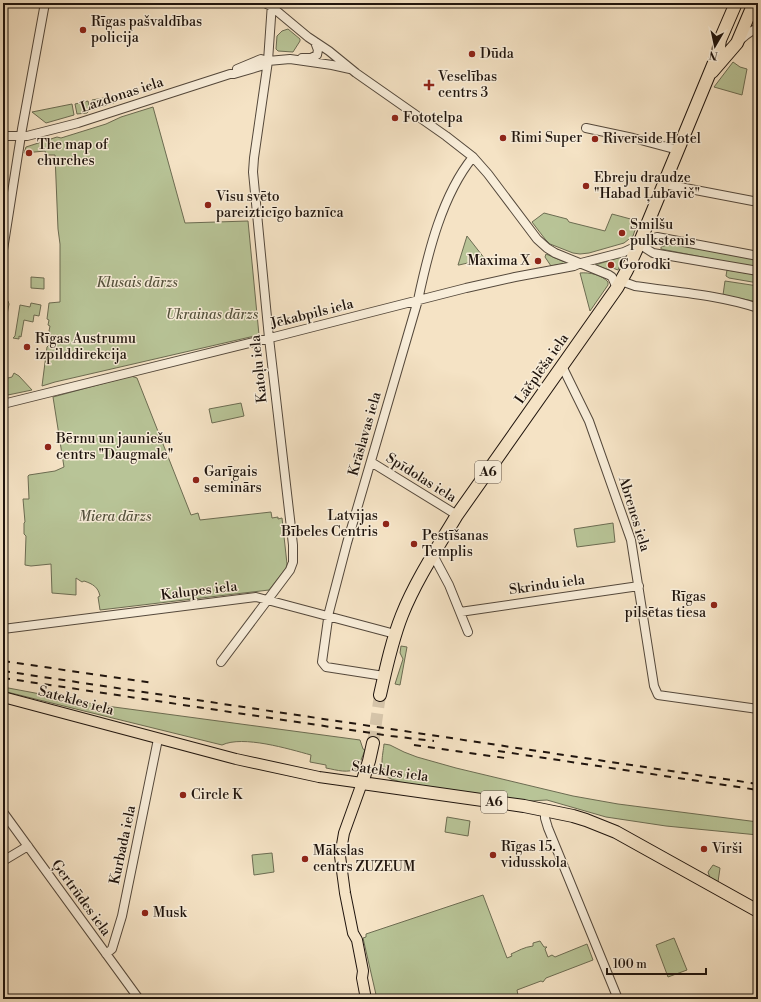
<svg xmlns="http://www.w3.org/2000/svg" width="761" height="1002" font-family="'Libre Bodoni',serif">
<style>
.green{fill:#b8c497;stroke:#6c6c52}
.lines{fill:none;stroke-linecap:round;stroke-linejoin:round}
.highway-tunnel{stroke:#d5c4a9;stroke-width:12;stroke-dasharray:12 6;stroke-linecap:butt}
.minor-casing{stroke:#54483b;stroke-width:10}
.major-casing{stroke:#1f140d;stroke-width:12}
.highway-casing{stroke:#1f140d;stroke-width:14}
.minor{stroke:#f8edd9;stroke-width:8}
.major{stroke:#f5e3c5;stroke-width:10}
.highway{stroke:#f5e3c5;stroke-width:12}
.rail{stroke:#1f140d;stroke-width:2;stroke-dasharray:7 7;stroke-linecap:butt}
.poi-dot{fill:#8f2418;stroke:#f8edd9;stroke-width:1.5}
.labels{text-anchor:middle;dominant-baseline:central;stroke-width:3;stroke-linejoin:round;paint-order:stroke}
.shield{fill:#f8edd9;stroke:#60554a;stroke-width:1}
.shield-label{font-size:13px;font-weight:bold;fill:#1f140d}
.poi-label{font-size:14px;fill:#1f140d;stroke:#f8edd9;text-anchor:start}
.street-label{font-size:14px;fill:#1f140d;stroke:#f8edd9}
.park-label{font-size:14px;font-style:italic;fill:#55523d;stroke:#f8edd9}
</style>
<rect width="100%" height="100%" fill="#f5e3c5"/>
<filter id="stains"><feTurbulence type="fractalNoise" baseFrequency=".005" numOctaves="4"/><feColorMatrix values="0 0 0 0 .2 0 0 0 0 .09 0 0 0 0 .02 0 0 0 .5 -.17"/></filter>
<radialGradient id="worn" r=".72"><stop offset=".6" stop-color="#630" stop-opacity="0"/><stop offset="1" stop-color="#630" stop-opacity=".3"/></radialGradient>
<path class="green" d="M288,29L300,39V41L293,52L278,51L276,49L277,36L282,31Z
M733,62L740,67L747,69L742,95L714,87Z
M115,96L116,102L94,109L92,100Z
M88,101L90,110L87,113L77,114L75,104Z
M72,104L74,115L46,123L32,112Z
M153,107L185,223L248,221L259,335L55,382L42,386L47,347L50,344L51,338H49L50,332L49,331L50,326L48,325L49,320L47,319L49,303L60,302V244L58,229L55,155H46L45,151L24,153L26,147L57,137L61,138L106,124L121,117Z
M544,213L567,219L569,222L605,231L612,214L638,221L633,236L624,243L589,253L580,254L573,253L550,244L545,239L532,222Z
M467,236L485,259L459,265H458Z
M667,245H679L758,260V268L661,249V247Z
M546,254L567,263L551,266L545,257Z
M621,257L622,261L618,270L610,267L609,270L595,265Z
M727,270L758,275V283L729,278L726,276Z
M580,273C590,272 602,275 608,282V285L590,311Z
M31,277L44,278V289L31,288Z
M725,281L758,286V302L723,295Z
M3,300L8,301L9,304L3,336Z
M31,303L41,305L39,316L34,315L33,322L24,320L21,337L19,336V339L13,338L15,336L20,305L30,307Z
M3,373L8,378L12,377L14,373L19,376L32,390L3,396Z
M131,376L137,378L191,515L198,513L200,520L271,512L272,518L278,517V519L282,518L287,564L286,568L269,590L100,610L98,597L100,596C98,587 93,584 84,581L82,582L76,578V595L52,593L51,564L31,566L25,565L26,536L24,534V523L25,522L23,499H29L28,476L29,475L55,471L64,467L53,397Z
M241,403L244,416L212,423L209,409Z
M613,523L615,542L577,547L574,529Z
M401,646L407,647L400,685L395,684L403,659L400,653Z
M3,687L99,705L360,740L363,749L365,750L358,768C348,774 337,770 326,768V765L310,762L311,755C289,749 243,735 222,745L3,691Z
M384,744L390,745L404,752L417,757L456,768L573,796L618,804L758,822V835L666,826L606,817L547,800L529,801L401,783C398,780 394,781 389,778C378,771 383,755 384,744Z
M447,817L470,821L468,836L445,832Z
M272,853L274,872L254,875L252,855Z
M713,865L720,868L718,882L710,878L708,872Z
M483,895L507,958L512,956L511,954C518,951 524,947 533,946V943L540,941L544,947H547L545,949L548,957L552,955L555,957L587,944L593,960L546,978L543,982L541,981L517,990L518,995L509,999H377L363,938L366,937V934Z
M674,938L687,970L668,977L656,945Z"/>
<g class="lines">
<path class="highway-tunnel" d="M373,743L380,695"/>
<defs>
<path id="minor" d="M265,3L272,7L308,37L329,51L356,73L446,136L473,157L488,174L537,239L547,248L555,253L609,275L612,277L617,288
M739,41C745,36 750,30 758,29
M302,58H311L317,55L318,50L315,42
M237,69L261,59L268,61L290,59L332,65L350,69
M586,128L633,138L678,150
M3,136H27L78,123L230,74H234L261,66L268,61
M664,184L758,202
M639,244L653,253L758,271
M3,250L22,129L45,3
M621,281L635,286C674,292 720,295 758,308
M562,366L589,421L631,540L654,686L658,695L758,709
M3,404L274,337L466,288L515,277L574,266L581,263L624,252L657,237L758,256
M371,462L457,515
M433,555L449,585L468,632
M460,612L639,586
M3,629L256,597L395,634
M221,662L290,570L293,562V545L269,338L253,172L254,158L268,61L272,3
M384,676L326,667L322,662L329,612L347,543L418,300C428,253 442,195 473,157
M545,811V818L548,828L618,999
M3,812L139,999
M3,861L28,846
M106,954L112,949L122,916L158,739"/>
<path id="major" d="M3,697L236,759L319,777L362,783L344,833L340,856L345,893L353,933L357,940L363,971L362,978L366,999"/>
<path id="highway" d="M712,72L737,43L754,3
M380,695C386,668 392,640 402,615C416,580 438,547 457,515L617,288L627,270L639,244L718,53L720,40L736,3
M373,743L369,761L362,783L524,806L573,816L586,820L616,832L758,911"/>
</defs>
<use href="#minor" class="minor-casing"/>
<use href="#major" class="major-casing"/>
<use href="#highway" class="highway-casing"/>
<use href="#minor" class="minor"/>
<use href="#major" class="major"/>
<use href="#highway" class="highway"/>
<path class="rail" d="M3,661L153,683
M3,671L758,784
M3,678L391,736L434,741
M414,745L505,758
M498,751L758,790"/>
</g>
<g class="poi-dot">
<circle cx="83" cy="30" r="4"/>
<circle cx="472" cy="54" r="4"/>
<path d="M427 79h4v4h4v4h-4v4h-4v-4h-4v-4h4z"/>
<circle cx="395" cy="118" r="4"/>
<circle cx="503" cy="138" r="4"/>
<circle cx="595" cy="139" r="4"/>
<circle cx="29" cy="153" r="4"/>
<circle cx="586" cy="186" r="4"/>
<circle cx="208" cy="205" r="4"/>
<circle cx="622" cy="233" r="4"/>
<circle cx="538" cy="261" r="4"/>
<circle cx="611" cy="265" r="4"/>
<circle cx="27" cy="347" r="4"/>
<circle cx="48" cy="447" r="4"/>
<circle cx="196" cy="480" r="4"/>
<circle cx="386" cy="524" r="4"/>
<circle cx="414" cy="544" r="4"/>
<circle cx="714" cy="605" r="4"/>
<circle cx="183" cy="795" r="4"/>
<circle cx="704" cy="849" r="4"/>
<circle cx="493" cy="855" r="4"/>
<circle cx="305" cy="859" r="4"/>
<circle cx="145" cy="913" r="4"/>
</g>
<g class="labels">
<g class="shield">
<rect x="475" y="461" width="26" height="22" rx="3"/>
<rect x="481" y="791" width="26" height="22" rx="3"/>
</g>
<g class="shield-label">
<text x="488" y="472">A6</text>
<text x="494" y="802">A6</text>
</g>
<g class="poi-label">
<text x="91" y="22">Rīgas pašvaldības<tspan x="91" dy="16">policija</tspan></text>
<text x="480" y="54">Dūda</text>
<text x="438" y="77">Veselības<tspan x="438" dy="16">centrs 3</tspan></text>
<text x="403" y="118">Fototelpa</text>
<text x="511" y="138">Rimi Super</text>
<text x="603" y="139">Riverside Hotel</text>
<text x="37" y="145">The map of<tspan x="37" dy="16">churches</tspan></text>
<text x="594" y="178">Ebreju draudze<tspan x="594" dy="16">"Habad Ļubavič"</tspan></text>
<text x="216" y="197">Visu svēto<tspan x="216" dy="16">pareizticīgo baznīca</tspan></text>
<text x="630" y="225">Smilšu<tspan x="630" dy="16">pulkstenis</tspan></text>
<text x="530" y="261" text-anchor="end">Maxima X</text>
<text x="619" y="265">Gorodki</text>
<text x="35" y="339">Rīgas Austrumu<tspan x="35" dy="16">izpilddirekcija</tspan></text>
<text x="56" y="439">Bērnu un jauniešu<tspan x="56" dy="16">centrs "Daugmale"</tspan></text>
<text x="204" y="472">Garīgais<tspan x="204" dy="16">seminārs</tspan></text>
<text x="378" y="516" text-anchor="end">Latvijas<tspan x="378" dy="16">Bībeles Centris</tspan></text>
<text x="422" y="536">Pestīšanas<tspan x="422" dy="16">Templis</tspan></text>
<text x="706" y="597" text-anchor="end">Rīgas<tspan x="706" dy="16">pilsētas tiesa</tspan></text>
<text x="191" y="795">Circle K</text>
<text x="501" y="847">Rīgas 15.<tspan x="501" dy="16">vidusskola</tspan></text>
<text x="712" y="849">Virši</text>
<text x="313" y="851">Mākslas<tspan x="313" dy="16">centrs ZUZEUM</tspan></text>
<text x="153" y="913">Musk</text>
</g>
<g class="street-label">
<text transform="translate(122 95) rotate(-18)">Lazdonas iela</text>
<text transform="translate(312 314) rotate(-14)">Jēkabpils iela</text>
<text transform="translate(259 369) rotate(-96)">Katoļu iela</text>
<text transform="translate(542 369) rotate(-55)">Lāčplēša iela</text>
<text transform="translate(365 434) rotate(-74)">Krāslavas iela</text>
<text transform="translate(421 478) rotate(32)">Spīdolas iela</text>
<text transform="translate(634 514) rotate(73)">Abrenes iela</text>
<text transform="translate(547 585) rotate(-8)">Skrindu iela</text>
<text transform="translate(199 591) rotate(-7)">Kalupes iela</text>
<text transform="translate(76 701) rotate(15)">Satekles iela</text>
<text transform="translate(390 772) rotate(8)">Satekles iela</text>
<text transform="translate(123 845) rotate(-78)">Kurbada iela</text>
<text transform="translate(81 898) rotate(54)">Ģertrūdes iela</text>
</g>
<g class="park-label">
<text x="137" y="283">Klusais dārzs</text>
<text x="212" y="315">Ukrainas dārzs</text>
<text x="115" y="517">Miera dārzs</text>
</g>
</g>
<rect width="761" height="1002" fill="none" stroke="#f5e3c5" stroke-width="16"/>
<rect x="4" y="4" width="753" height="994" fill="none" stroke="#1f140d" stroke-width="2"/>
<rect x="8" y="8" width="745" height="986" fill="none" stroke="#1f140d"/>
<g transform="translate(715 46) rotate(189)" stroke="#f8edd9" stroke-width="3" paint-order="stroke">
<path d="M0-3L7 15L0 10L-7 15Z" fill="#1f140d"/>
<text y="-6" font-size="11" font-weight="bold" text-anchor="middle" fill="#1f140d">N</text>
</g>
<path d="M607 968v6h99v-6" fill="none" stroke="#1f140d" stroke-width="2"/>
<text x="613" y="968" font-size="12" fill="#1f140d" stroke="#f8edd9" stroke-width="3" paint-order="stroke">100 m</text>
<rect width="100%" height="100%" filter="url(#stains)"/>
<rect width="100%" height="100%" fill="url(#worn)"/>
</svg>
